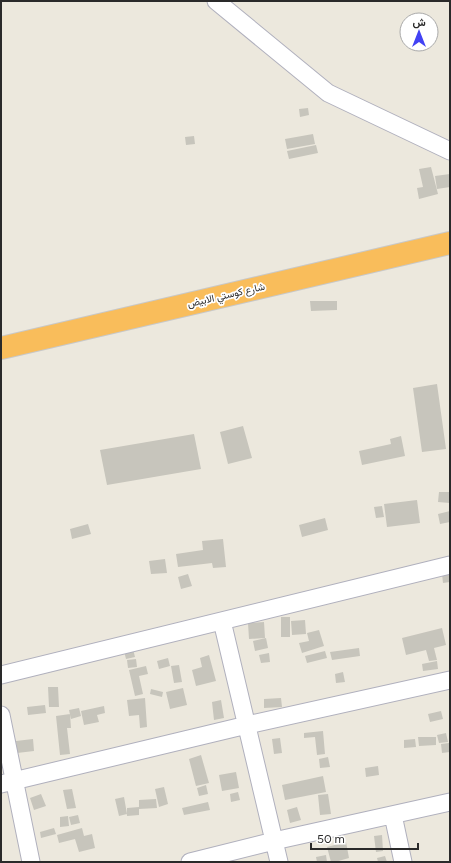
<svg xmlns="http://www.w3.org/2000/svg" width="451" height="863" font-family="Figtree,Vazirmatn,sans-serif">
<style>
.building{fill:#c7c5bc}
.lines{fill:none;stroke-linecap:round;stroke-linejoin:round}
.minor-casing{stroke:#b0b0bd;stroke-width:19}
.highway-casing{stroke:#c8c8c8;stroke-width:24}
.minor{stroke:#fff;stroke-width:17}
.highway{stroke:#f9bd5b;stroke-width:22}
.labels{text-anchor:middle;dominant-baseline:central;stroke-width:3.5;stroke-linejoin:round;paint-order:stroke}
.street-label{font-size:10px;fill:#2a2a2a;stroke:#fff}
</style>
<rect width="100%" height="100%" fill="#ece8dd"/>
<path class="building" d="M308,108L309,115L300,117L299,109Z
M313,134L315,144L287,149L285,139Z
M194,136L195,144L186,145L185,137Z
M316,145L318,153L289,159L287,151Z
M431,167L438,194L419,199L417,188L423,187L419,169Z
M450,174V187L437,189L435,176Z
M310,301H337V310L311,311Z
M437,384L446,449L422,452L413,388Z
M243,426L252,458L228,464L220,432Z
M194,434L201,469L107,485L100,450Z
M401,436L405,456L362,465L359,451L391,444L390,439Z
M439,492H450V503L438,502Z
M417,500L420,523L387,527L384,504Z
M382,506L384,517L376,518L374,507Z
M450,511V522L440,524L438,514Z
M325,518L328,530L302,537L299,525Z
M88,524L91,534L72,539L70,529Z
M223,539L226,567L213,568L212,563L178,567L176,554L203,550L202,541Z
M165,559L167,573L151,574L149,561Z
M450,573V582L443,583L442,574Z
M188,574L192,586L181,589L178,577Z
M281,617H290V637H281Z
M305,620L306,634L292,635L291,621Z
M264,622L265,638L249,639L248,623Z
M442,628L446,645L434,648L437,660L429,661L426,650L406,655L402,638Z
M319,630L324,646L302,653L299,643L309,641L307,633Z
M266,638L268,648L255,651L253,641Z
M359,648L360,656L332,660L330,652Z
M133,649L135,657L126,659L124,651Z
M325,651L327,658L307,663L305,656Z
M269,653L270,662L261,663L259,655Z
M209,655L216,681L196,686L192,670L202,667L200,658Z
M168,658L170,666L159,669L157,661Z
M136,659L137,667L128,668L127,660Z
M437,661L438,669L423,671L422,664Z
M179,665L182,682L174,683L171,666Z
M146,666L148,674L139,676L143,694L135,696L129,670Z
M343,672L345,682L336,683L335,674Z
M48,687H58L59,707H49Z
M183,688L187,705L170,709L166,692Z
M151,689L163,692L162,697L150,694Z
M145,698L147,727L140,728L139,715L129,716L127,700Z
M281,698L282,707L264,708V699Z
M221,700L224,718L214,720L212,702Z
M45,705L46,713L28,715L27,707Z
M104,706L105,713L97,715L99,722L84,725L81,711Z
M79,708L81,716L71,719L69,710Z
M441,711L443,719L430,722L428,714Z
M70,714L71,728H67L70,754L60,755L56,716Z
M323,731L325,754L317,755L315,737L304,738V733Z
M446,733L448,742L439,743L437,735Z
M418,737H436V745L419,746Z
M280,738L282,753L274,754L272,739Z
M33,739L34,751L17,753L16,741Z
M415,739L416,747L404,748V740Z
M449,743L450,752L442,753L441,744Z
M201,755L209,783L196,786L189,759Z
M328,757L330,767L320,768L319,759Z
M378,766L379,775L366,777L365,768Z
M236,772L239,788L222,791L219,775Z
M323,776L326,792L285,800L282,785Z
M206,785L208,794L199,796L197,788Z
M164,787L168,804L159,807L155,789Z
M72,789L76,808L67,809L63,790Z
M238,792L240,800L231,802L230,794Z
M41,794L46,806L34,810L30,798Z
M328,794L331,814L320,815L318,795Z
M124,797L127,814L119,816L115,799Z
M156,799L157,808L139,809V815L127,816V808L139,807V800Z
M208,802L210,810L184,815L182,808Z
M297,807L301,820L290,823L287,810Z
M78,815L80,823L71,825L69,817Z
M68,816L69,826L60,827V817Z
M54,828L56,834L41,838L40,832Z
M82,828L84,836L92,834L95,848L79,852L75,839L59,843L57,835Z
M382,835L383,851L376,852L374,836Z
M346,842L349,858L335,862H331L327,847Z
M326,855L327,862H317L316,857Z
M385,856L387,862H378L377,858Z"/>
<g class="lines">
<defs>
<path id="minor" d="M216,1L328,93L450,151
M222,621L279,862
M1,675L450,565
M1,715L31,862
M1,784L247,725L450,680
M393,815L403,862
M190,862L274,841L450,802"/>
<path id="highway" d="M1,348L450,243"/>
</defs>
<use href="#minor" class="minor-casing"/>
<use href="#highway" class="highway-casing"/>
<use href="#minor" class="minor"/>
<use href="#highway" class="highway"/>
</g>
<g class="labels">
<g class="street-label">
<text transform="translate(226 295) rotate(-13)">شارع كوستي الابيض</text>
</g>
</g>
<rect width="451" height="863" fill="none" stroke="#2a2a2a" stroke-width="4"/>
<g transform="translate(419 32)"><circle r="19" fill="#ffffff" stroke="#aaaaaa"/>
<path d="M0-3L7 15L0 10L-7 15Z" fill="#4242f4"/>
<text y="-6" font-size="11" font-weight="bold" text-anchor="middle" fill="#2a2a2a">ش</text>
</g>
<path d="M311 843v6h107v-6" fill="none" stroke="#2a2a2a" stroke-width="2"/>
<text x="317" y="843" font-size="12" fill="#2a2a2a" stroke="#ffffff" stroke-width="3" paint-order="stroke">50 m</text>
</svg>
